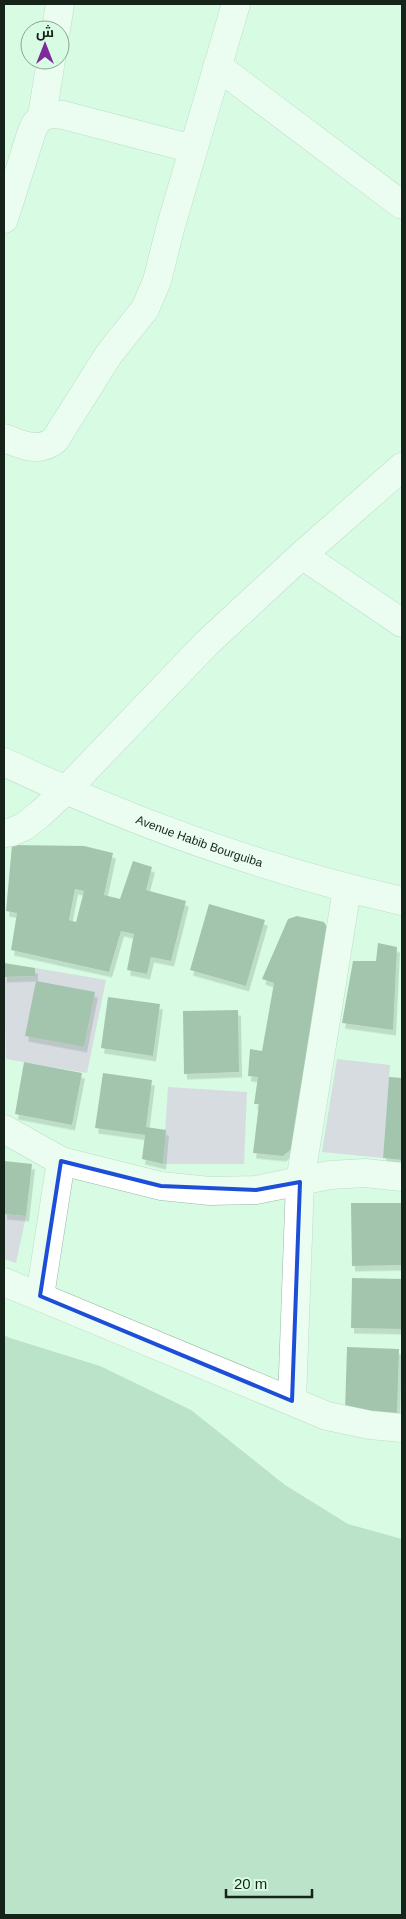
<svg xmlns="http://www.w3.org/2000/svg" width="406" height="1919" font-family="Arial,Cairo,sans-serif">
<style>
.green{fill:#d4b6de}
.water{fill:#97c6a8}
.building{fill:#63836e;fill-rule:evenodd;filter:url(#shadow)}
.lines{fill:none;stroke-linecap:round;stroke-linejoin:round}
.street-casing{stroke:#98b9a3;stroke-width:29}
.secondary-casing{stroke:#98b9a3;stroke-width:29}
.street{stroke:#fff;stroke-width:28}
.secondary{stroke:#fff;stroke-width:28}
.marked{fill:none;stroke:#1d4ed8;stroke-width:4;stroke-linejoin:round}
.labels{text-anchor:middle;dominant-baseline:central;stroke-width:4.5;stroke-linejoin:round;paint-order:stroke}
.street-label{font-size:12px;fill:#16231b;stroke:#d8fbe4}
</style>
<defs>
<filter id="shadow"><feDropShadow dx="3" dy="5.5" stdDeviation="0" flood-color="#0004"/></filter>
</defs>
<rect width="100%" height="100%" fill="#d8fbe4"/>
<path class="green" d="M35,968L106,980L87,1073L6,1059L4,977L35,976Z
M337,1059L390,1065L383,1158L322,1152Z
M168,1087L247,1092L244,1164H163Z
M4,1214L26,1216L16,1263L4,1259Z"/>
<path class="water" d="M4,1335L10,1338L100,1366L191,1410L285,1485L348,1524L402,1539V1915H4Z"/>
<path class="building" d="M12,845L84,846L113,853L104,895L120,899L133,861L152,867L146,890L186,901L171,961L151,957L147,974L127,970L134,934L121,931L109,972L11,950L17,913L6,911ZM75,889L84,891L76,922L69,920Z
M209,904L265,920L246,986L190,970Z
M297,916L324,922L329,931L295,1146L283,1156L253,1153L259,1104H254L258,1077L248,1076L250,1049L262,1051L274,983L262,979L288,919Z
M378,943L397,947L393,1030L342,1023L353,961H376Z
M4,963L35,968V976L4,977Z
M36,981L95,992L84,1047L25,1036Z
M108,997L160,1004L153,1056L101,1048Z
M238,1010L239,1072L184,1074L183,1011Z
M24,1062L82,1073L72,1125L15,1114Z
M103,1073L152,1080L146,1127L166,1130L163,1164L142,1159L145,1135L95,1128Z
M389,1077L402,1078V1160L383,1158Z
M4,1161L32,1164L26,1216L4,1214Z
M351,1203H402V1265L352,1266Z
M352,1278L402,1279L401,1329L351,1328Z
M347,1347L399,1349L397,1413L345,1411Z"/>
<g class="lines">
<defs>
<path id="street" d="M56,30L60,4
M217,66L402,205
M42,116L51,60
M4,219L32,131C38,115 47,113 63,115L193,149
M4,438C21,444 38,454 55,440L109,354L145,309L157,281L170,229L236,4
M302,555L402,623
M4,833L12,832L25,826L40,814L65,791L207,643L302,555L402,467
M4,1129L61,1161L161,1186L210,1191L256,1190L330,1175L365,1173L402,1177
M4,1282L327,1416L370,1425L402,1428
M40,1296L61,1161
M292,1401L300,1182L347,889"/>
<g id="secondary">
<path id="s1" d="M4,762C131,822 265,870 402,901"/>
</g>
</defs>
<use href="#street" class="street-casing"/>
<use href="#secondary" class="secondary-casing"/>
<use href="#street" class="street"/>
<use href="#secondary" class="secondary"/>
</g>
<path d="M0 0H406V1919H0ZM61,1161L161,1186L256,1190L300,1182L292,1401L40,1296Z" fill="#d8fbe4" fill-opacity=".55" fill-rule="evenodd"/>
<path class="marked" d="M61,1161L161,1186L256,1190L300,1182L292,1401L40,1296Z"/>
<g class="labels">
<g class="street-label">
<text stroke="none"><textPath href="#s1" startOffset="211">Avenue Habib Bourguiba</textPath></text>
</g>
</g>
<rect width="406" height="1919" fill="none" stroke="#16231b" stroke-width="10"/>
<g transform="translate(45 45)"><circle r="24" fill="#d8fbe4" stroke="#8aa594"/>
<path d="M0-4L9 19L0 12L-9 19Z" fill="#7f2a99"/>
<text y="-8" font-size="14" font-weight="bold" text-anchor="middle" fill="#16231b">ش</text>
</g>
<path d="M226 1889v8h86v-8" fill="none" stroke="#16231b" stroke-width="2.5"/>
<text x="234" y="1889" font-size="15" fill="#16231b" stroke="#d8fbe4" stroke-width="4" paint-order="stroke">20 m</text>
</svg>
